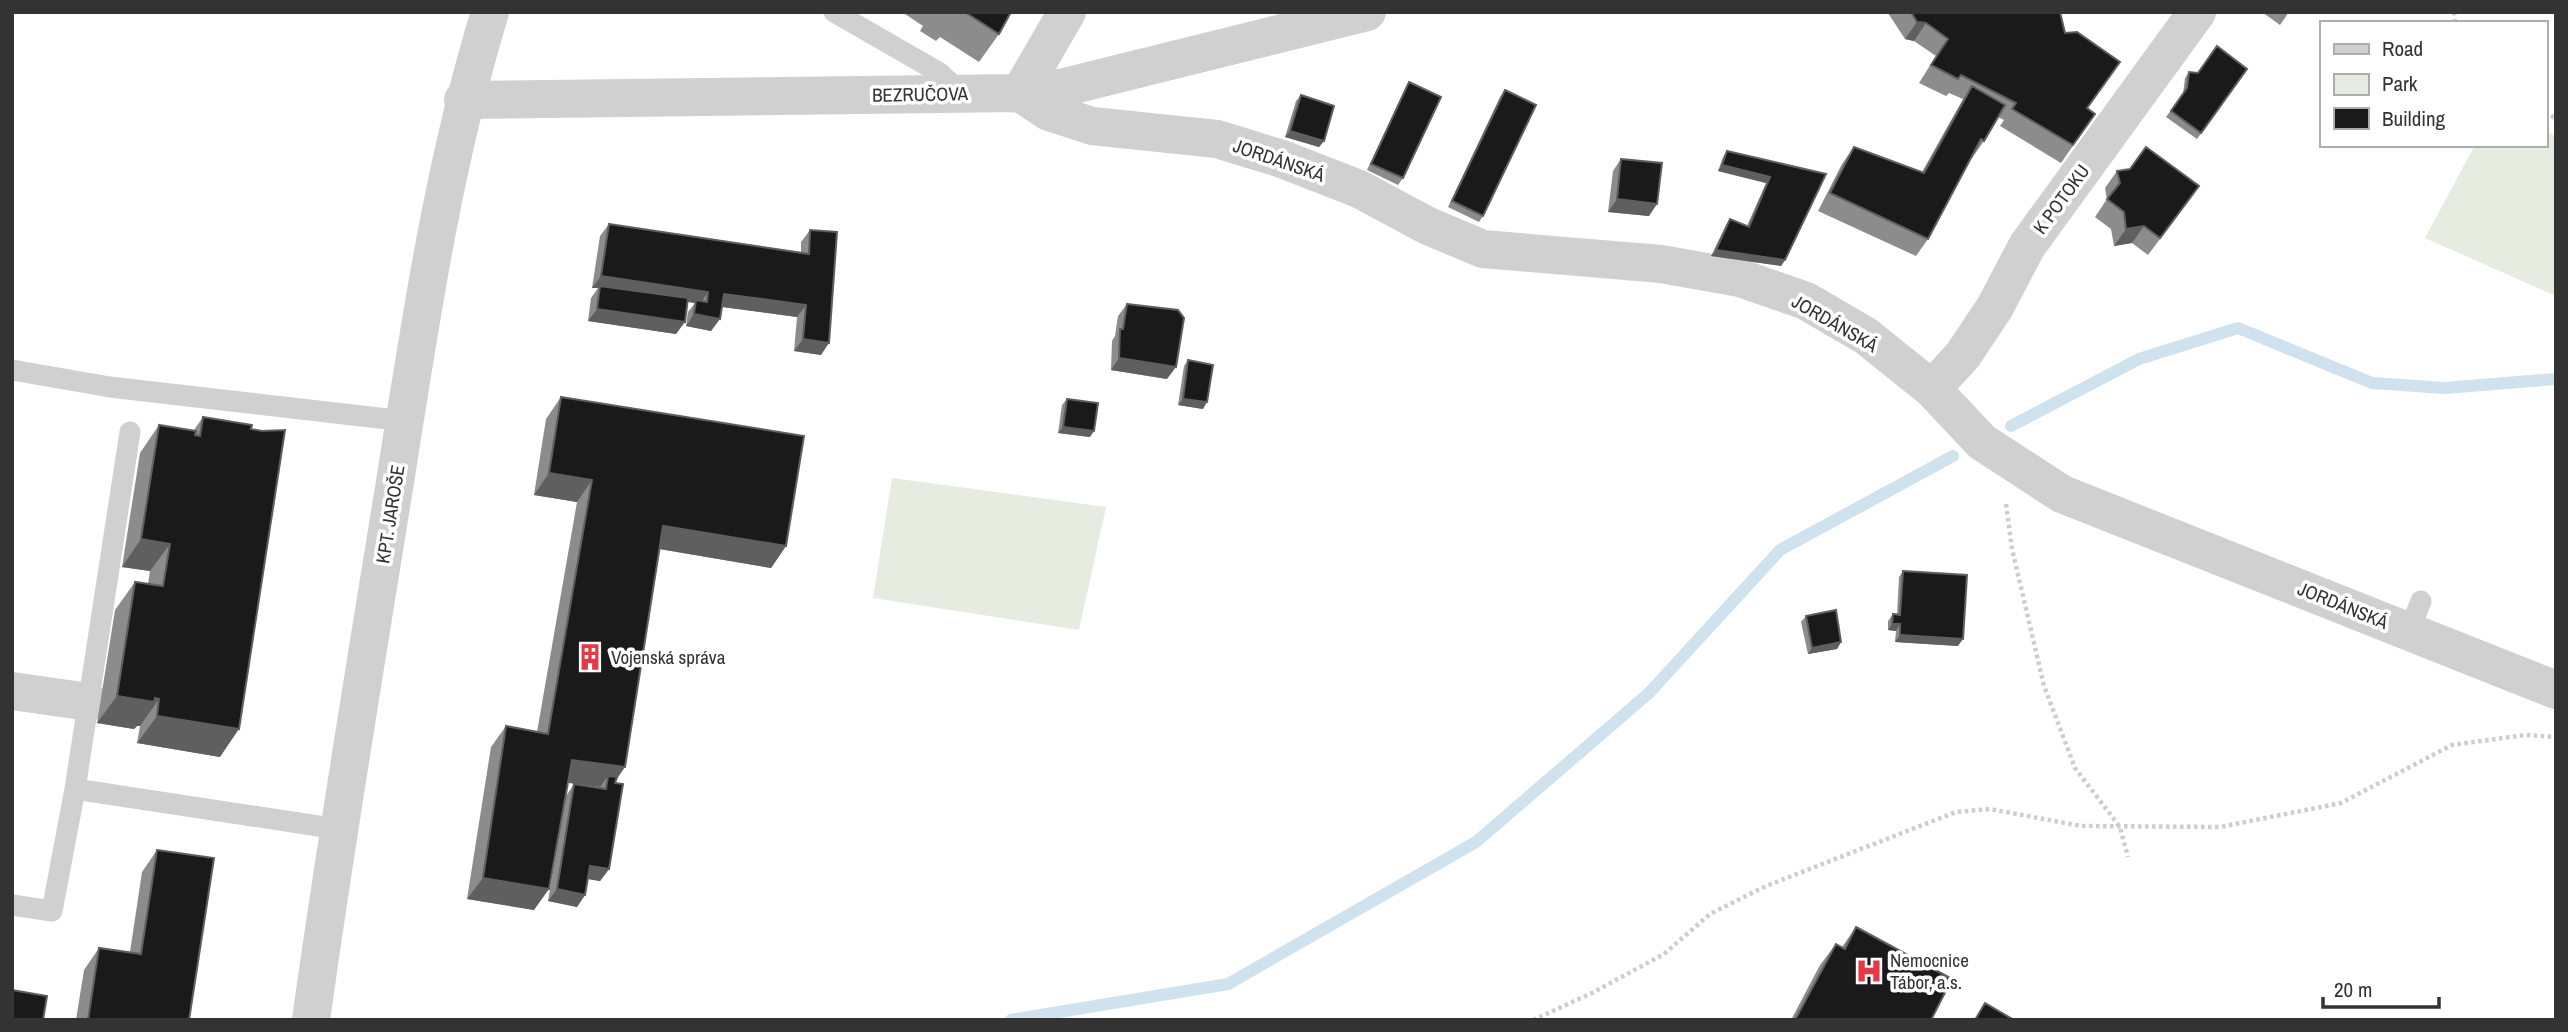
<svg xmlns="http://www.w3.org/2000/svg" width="2568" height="1032" font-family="'Archivo Narrow',sans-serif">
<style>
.green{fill:#e6ecdf}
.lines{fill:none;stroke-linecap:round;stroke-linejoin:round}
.stream{stroke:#cfe2ee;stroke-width:12}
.path{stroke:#cdcdcd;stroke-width:4.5;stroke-dasharray:3.5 3.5;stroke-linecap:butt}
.service{stroke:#d0d0d0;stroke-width:21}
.minor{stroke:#d0d0d0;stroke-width:38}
.tertiary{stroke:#d0d0d0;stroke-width:38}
.wall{fill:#8c8c8c}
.shaded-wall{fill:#5f5f5f}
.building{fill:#1a1a1a;stroke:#5f5f5f;stroke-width:2}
.labels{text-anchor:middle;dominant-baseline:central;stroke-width:7;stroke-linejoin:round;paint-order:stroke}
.street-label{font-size:19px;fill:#333;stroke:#fff}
.poi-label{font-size:19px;fill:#333;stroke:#fff;text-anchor:start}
</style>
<rect width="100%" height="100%" fill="#fff"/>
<path class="green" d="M2545,129L2556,137V296L2425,238L2475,145H2545Z
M892,478L1106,507L1079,630L873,598Z"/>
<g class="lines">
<path class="stream" d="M2011,426L2139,359L2238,328L2372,383L2445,388L2556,379
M1011,1020L1228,984L1476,842L1649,693L1780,550L1953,456"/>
<path class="path" d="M2454,12L2455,23
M2545,112L2556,119
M2006,504L2012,549L2044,686L2075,768L2120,827L2128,857
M1533,1020L1592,993L1664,954L1710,914L1766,886L1956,812L1990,809L2081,826L2220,827L2341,803L2452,745L2525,735L2556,737"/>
<path class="service" d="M834,12L940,73L962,94
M12,370L110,387L405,421
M130,432L75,789L338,829
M2409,631L2421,601
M12,905L52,911L75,789"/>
<path class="minor" d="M1020,93L1049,112L1092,126L1217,139L1282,159L1359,189L1428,226L1483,249L1661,264L1740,278L1806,301L1866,336L1932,389L1982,442L2062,494L2556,690
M1020,93L1067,12
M463,100L1020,93L1065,87L1367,12
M1932,389L1963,355L1995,307L2027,246L2197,12
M12,691L89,702"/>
<path class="tertiary" d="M311,1020C336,840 366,661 395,482C420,324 443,166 490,12"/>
</g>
<path class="wall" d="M902,12H1011L999,34L979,62L940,37L936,41L920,31L923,26Z
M1888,12H2060L2087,109L2095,114L2061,163L2000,126L2004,120L1998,117L1984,141L1972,158H1971L1928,239L1916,256L1818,211L1842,164L1854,147L1922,172L1963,99L1949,93L1946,96L1919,83L1936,56L1914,41L1905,39L1888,13Z
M2262,12H2289L2280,25Z
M2247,69L2197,139L2166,117L2183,94L2185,78L2189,72L2198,73Z
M1409,82L1403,178L1398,185L1367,170L1405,89Z
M1505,90L1483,216L1479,222L1448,207L1500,97Z
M1301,95L1324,141L1319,147L1285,137L1296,101Z
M1727,151L1826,174L1785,260L1781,266L1711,256L1726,225L1730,219L1747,226L1766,183L1718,171L1723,157Z
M1621,159L1649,216L1608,212L1613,171Z
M2117,171L2187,203L2148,255L2132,243L2114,246L2111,229L2095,217L2107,199L2105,188Z
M609,224L801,252V242L810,230L821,355L794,351L797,317L722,307L711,331L686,326L688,312L695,303L688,302L676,334L588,321L591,298L598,288H592L600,236Z
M1127,304L1167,379L1111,370L1112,341L1115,336L1118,316Z
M1188,360L1203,409L1178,405L1184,366Z
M561,397L786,546L771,568L659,549L616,781L609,869L600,881L588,879L585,895L577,907L548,901L566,796L574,784L600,788V787L568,783L534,910L467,899L491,747L506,726L537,732L577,502L534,495L546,419Z
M1067,399L1090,437L1058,433L1062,405Z
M203,417L220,757L137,743L140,726H137L134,729L97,723L115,610L135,582L148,584L150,571L122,567L140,453L159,425L194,430Z
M1903,571L1958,646L1895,642L1896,631L1888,630V621L1893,614L1897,615L1899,577Z
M1806,616L1841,642L1837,649L1808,654L1801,622Z
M157,850L189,1020H76L84,970L99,948L130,952L142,872Z
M1856,927L1931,1020H1791L1820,965L1836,944L1842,947Z"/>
<path class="shaded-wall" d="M1917,22L1926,23L1914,41L1905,39Z
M1290,131L1324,141L1319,147L1285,137Z
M1722,165L1770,177L1766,183L1718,171Z
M1617,199L1657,204L1649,216L1608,212Z
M2144,226L2132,243L2114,246L2126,229Z
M1716,250L1785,260L1781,266L1711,256Z
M601,276L708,292L700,304L696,300L695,303L600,289V286L598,288H592Z
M724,294L806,305L797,317L715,306Z
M597,309L685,322L676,334L588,321Z
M694,314L720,319L711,331L686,326Z
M803,339L829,343L821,355L794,351Z
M1119,358L1176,367L1167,379L1111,370Z
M1183,399L1207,402L1203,409L1178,405Z
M1063,427L1094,431L1090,437L1058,433Z
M549,473L592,480L577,502L534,495Z
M663,526L786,546L771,568L648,547Z
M141,539L170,544L150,571L122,567Z
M1892,624H1900L1896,631L1888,630Z
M1900,635L1963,639L1958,646L1895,642Z
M1841,642L1837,649L1808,654L1812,648Z
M117,696L155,698L159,699L140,726H137L134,729L97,723Z
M157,716L239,729L220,757L137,743Z
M572,760L625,767L610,789L608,776L600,787L556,781Z
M590,866L609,869L600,881L582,878Z
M483,878L549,889L534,910L467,899Z
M557,889L585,895L577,907L548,901Z"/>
<path class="building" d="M965,12H1011L999,34Z
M1911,12H2060L2065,33L2077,32L2120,62L2087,108L2095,114L2073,145L2012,109L2016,103L1961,75L1958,79L1931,65L1948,39L1926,23L1917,22Z
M2217,46L2247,69L2201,133L2171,111L2187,88L2189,72L2198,73Z
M1409,82L1441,97L1403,178L1371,164Z
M1972,86L2005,105L1984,141L1981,139L1928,239L1830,193L1854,147L1924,173Z
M1505,90L1536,105L1483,216L1452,201Z
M1301,95L1334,106L1324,141L1290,131Z
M2146,147L2199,186L2160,238L2144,226L2126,229L2124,212L2107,199L2120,183L2117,171L2130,169Z
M1727,151L1826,174L1785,260L1716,250L1730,219L1749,227L1770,177L1722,165Z
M1621,159L1662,163L1657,204L1617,199Z
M609,224L809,254L810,230L837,232L829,343L803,339L806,305L724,294L720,319L694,314L696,300L707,302L708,292L601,276Z
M600,286L688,298L685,322L597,309Z
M1127,304L1178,310L1184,318L1176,367L1119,358L1120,329H1123Z
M1188,360L1213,365L1207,402L1183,399Z
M561,397L804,436L786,546L663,526L625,767L572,760L549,889L483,878L506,726L548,734L592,480L549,473Z
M1067,399L1098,403L1094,431L1063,427Z
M203,417L252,425L251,429L262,431L285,430L239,729L157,716L159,699L155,698L154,702L117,696L135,582L163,586L170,544L141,539L159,425L196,431L195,435L200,436Z
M1903,571L1967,575L1963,639L1900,635V624H1892L1893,614L1900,615Z
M1836,610L1841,642L1812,648L1806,616Z
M608,776L617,777L615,783L623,784L609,869L590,866L585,895L557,889L574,784L606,789Z
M157,850L214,858L189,1020H88L99,948L141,954Z
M1856,927L1952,979L1931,1020H1795L1836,944L1845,949Z
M12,990L47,996L43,1020H12Z
M1985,1003L2014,1020H1975Z"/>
<defs>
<symbol id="building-bare" viewBox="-9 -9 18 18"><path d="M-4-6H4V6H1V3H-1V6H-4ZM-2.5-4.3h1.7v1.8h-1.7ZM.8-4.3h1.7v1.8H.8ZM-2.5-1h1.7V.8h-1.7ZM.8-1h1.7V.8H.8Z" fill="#e63946" stroke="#fff" stroke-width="2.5" paint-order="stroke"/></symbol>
<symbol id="hospital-bare" viewBox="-9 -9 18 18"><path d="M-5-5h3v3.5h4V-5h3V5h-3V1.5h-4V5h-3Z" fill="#e63946" stroke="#fff" stroke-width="2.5" paint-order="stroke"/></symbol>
</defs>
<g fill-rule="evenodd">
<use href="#building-bare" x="571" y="638" width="38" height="38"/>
<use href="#hospital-bare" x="1850" y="952" width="38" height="38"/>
</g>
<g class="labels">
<g class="street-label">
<text transform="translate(920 94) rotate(-1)">BEZRUČOVA</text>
<text transform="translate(1279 160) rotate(19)">JORDÁNSKÁ</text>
<text transform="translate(2061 199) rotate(-54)">K POTOKU</text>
<text transform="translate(1835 323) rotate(30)">JORDÁNSKÁ</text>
<text transform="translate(390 514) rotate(-81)">KPT. JAROŠE</text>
<text transform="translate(2343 605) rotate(22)">JORDÁNSKÁ</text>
</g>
<g class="poi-label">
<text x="611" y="657">Vojenská správa</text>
<text x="1890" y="960">Nemocnice<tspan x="1890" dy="22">Tábor, a.s.</tspan></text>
</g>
</g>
<rect width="2568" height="1032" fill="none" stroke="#333333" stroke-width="28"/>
<rect x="2320" y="21" width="228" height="126" fill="#ffffff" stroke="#adadad" stroke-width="2"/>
<rect x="2334" y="44" width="35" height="10" fill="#d0d0d0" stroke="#adadad" stroke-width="2"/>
<text x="2382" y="56" font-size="21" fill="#333333">Road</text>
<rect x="2334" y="74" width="35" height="21" fill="#e6ecdf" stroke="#adadad" stroke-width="2"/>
<text x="2382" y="91" font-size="21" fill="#333333">Park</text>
<rect x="2334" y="108" width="35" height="21" fill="#1a1a1a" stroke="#adadad" stroke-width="2"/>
<text x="2382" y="126" font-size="21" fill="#333333">Building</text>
<path d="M2323 997v10h116v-10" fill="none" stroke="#333333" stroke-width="3.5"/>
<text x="2334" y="997" font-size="21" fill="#333333" stroke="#ffffff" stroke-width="5" paint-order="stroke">20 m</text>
</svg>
